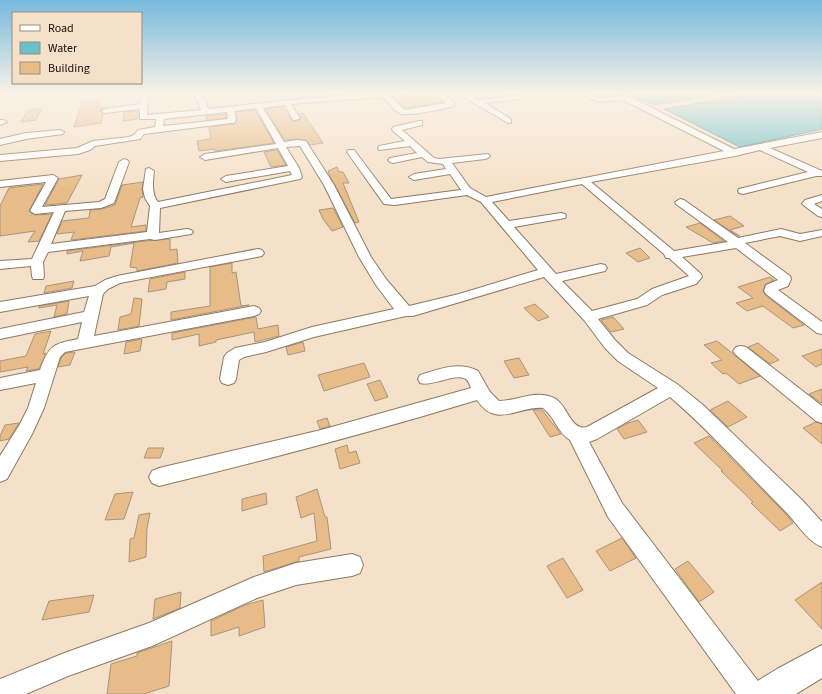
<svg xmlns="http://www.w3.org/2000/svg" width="822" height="694" font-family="'Source Sans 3',sans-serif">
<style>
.water{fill:#6bc0cc;stroke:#528b91}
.building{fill:#e8bc88;stroke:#a7947d}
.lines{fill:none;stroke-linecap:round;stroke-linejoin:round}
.minor-casing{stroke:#8c7a64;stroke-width:2}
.tertiary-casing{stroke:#8c7a64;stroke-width:2}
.minor{fill:#fff;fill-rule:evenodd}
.tertiary{fill:#fff;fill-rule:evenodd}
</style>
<rect width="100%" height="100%" fill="#f5e1c9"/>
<path class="water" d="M595,93H724L654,105L629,94L604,97Z
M758,93H807L822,98V129L740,147L664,109Z"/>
<path class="building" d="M411,93L433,94L443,102L405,108L394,97L406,96Z
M99,100L97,107H105L100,110L103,114L101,123L74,127L82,102Z
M282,107L293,122L301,119L299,114L303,113L323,143L310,145L306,140L297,139L285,140L265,109Z
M42,108L36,120L21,122L28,110Z
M255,110L274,143L215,151L214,149L199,151L197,141L211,139L209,127L234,124L237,120L236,112Z
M138,111V119L123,121L124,112Z
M226,114V118L207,120L206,116Z
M277,150L286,165L271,167L264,152Z
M337,167L339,172H343L349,183H343L359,222L355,223L329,174L328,171Z
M82,175L67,203L45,205L59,179Z
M143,182L142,189L143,197L140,198L131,227L146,225V231L71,240L74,232L57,234L62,221L89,218L90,210L102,209L115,205L122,185Z
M43,184L29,211L35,215L52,214L39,241L28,242L35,231L0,236V206L9,188Z
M333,208L343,227L332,231L323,219L319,210Z
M730,216L744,226L730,230L740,236H738L714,220Z
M700,223L724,241L713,243L686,227Z
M170,239V250L177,249L178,263L137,271V268L130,267L134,243L111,247L109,256L80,261L83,251L67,254V251L145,241Z
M640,248L650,258L638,262L626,253Z
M232,263V273L236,272L241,306L249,305L171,320V312L210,306V267Z
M185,272V279L167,282L166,289L148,292L150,279Z
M770,277L774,280L765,285L763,291L765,295L804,325L793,328L763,306L747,311L736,303L753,298L738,287Z
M74,281L72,288L44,293L46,286Z
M134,298L142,299L139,326L118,330L120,317L131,314Z
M69,301L67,314L54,317L57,305L39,308V306Z
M535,304L549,317L538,321L524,308Z
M256,317L258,329L278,325L279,336L255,342L254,332L216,340V342L199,346V334L172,340V333Z
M613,317L624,329L611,332L601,320Z
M51,331L43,354L46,353L39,369L26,371L28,367L0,372V361L26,356L35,334Z
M142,339L140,351L124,354L126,342Z
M717,341L732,353L760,376L739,384L726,373L723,374L711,363L722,360L704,345Z
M303,342L305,351L288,355L286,347Z
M758,343L779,360L770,364L748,347Z
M822,349V364L816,367L802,356Z
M75,352L70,365L58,367L61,358L66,353Z
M519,358L529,375L514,378L504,361Z
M364,363L370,377L324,391L318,375Z
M380,380L388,397L375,401L367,384Z
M822,389V402L821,403L809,394Z
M728,401L747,417L728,427L710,410Z
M533,410H542L561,434L550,437Z
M327,418L330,426L320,429L317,421Z
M638,420L647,432L624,439L617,429L628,423Z
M816,422L822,424V444L803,428Z
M19,423L9,439L0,441V436L5,425Z
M709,436L784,512L793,523L780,531L751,503L753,502L721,471H723L694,443Z
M347,445L349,453L356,451L360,463L340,469L335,449Z
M148,448H164L160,458H144Z
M317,489L325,517H327L331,549L299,557V561L264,572L263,556L317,541L314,513L301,518L296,497Z
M133,492L124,519L105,520L115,494Z
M266,493L267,504L242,511V499Z
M150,513L147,528L146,557L129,562L130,539L134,538L139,515Z
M622,538L636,558L610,571L596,551Z
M563,558L583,590L567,598L547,566Z
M688,561L714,592L699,602L675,569Z
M822,582V629L795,600Z
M181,592L180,608L153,619L155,599Z
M94,595L89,612L42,620L49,601Z
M263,600L265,627L239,636V627L211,636V621L245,605Z
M172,641L169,686L144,694H107L111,664L137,656V653Z"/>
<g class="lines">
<defs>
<path id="minor" d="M141,93H145L148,95L147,115L201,110L197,99L192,93H200L205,99L208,109C275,102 342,93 410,93L406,95L390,96L405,110L446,103L434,93H442L454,102V106C446,109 407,116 401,114C394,111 388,102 383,97L291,104L300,118L296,120H293L285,105L263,108L284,142L297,140L306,141L334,185L371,257L386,279L409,306L459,294L538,270L481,202L467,195L395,205L384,204L347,152L348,150H354L391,199L461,190L450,174L414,180L409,177L414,174L446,169L443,164L428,162L422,157L393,163L390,162L388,160L390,158L417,153L410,146L379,150L378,148L379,146L405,141L393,131L392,129L393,127L419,121H422V125L402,130L434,158L439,159L488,154L490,156L488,158L485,159L452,163L470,188L486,197L724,151L627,102L620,100L600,102L575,93H586L600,98L620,96L632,98L734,149L822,132V138L770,148L822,171V176H816L743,194L739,193L738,191L739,189L808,172L760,150L735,156L591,182L674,251L728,242L676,204L675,202L680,199L684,200L738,238L781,229L800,234L822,230V236L800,241L780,236L745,243L790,276L791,279L788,286L778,290L822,322V334L817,333L766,294L764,291L766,285L778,280L736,248L682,257L701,274L702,277L696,284L662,295L647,305L598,319L615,340L628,353L677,384L703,405L802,500L822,522V547C807,541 797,523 785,511C747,473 711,432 670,397L597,439L589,442L622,503L761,685L765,694H736L608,517L570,440C557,432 555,417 543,408C518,406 496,429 477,400C372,432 266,460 159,486L152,483L149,477L152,471L159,468L321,430L471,388C470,386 469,382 467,380C459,371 432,387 420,383L418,379L420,375C439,369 459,361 478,371L490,392L499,401C517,401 536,389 554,398C568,405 570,431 587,427L658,388L618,361L605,348L584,320L544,277L413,316H406L314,337L266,352L244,357L239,360L236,379L234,383L228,385L222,383L220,379L224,357L227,353L235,348L265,342L312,327L394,309L376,285L359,257L324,185L300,146L286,147L299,168L302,177L300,179L160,208L159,233L187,229L191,230L193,232L191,234L155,240L150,239L48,252L43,262L44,276L43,279H33L32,276L31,266L0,269V261L32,259L54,212L35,214L30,211L46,182L0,187V181L53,175L58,178L42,207L99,202L105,199L119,162L124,159L127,160L129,162L114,203L101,208L65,211L51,244L147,232L150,206L145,198L143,189L146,169L149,168L154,171C153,181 151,193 158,202L292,175L290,171L226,182L221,179L226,176L288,166L278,148L205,160L200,157L205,154L276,144L256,108L234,111L236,119L234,123H231L144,134L140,139L95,146L90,150L78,154L0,161V155L77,148L93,141L129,137L134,135L138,130L155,127L156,119H140V109L105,113L101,111L105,109L140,104ZM227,112L228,119L163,126L164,119ZM582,184L664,254L666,258H669L689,276L652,289L637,299L592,311L562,281L605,271L607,268L605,265L601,264L556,274L514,227L565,218L566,216L565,214L561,213L509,221L492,202Z
M462,93H468L479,100L518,95L522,97L518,99L485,103L511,119V123H508L462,96Z
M0,120H3L7,122L0,125Z
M60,130L64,132L63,134L26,139L0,145V139L26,133Z
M822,195V201L814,204L822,209V217L818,216L802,204L805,200Z
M258,249L262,250L264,253L262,256L120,283L108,289L103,294L94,336L254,306L259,308L261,311L259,314L254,316L65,352L60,357L44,408L32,434L7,479L0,482V456L20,424L28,408L36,383L0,390V378L40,370C49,345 53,344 78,339L82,322L0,339V329L84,312L89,296L0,312V302L95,286L105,280L117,276Z
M741,346L746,347L822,406V423L816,421L736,355L733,351L736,347Z
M352,554L360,557L363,565L360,573L352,576L296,585L257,598L152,646L68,676L26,694H0V679L67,652L149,623L254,577L296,563Z"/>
<path id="tertiary" d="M822,645V678L796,694H752L756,682L777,669Z"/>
</defs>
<use href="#minor" class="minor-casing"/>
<use href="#tertiary" class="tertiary-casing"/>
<use href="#minor" class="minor"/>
<use href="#tertiary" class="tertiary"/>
</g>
<linearGradient id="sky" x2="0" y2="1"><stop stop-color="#76b9dd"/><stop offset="0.49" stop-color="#faf2e7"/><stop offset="1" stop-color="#faf2e7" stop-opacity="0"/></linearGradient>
<rect width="822" height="190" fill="url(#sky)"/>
<rect x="12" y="12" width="130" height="72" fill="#f5e1c9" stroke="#9c8d7c"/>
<rect x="20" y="25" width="20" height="6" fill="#ffffff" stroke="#9c8d7c"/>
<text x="48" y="32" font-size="12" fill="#171008">Road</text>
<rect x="20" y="42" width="20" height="12" fill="#6bc0cc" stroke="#9c8d7c"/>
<text x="48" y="52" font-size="12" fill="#171008">Water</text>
<rect x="20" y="62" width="20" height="12" fill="#e8bc88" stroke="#9c8d7c"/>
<text x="48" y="72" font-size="12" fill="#171008">Building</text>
</svg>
